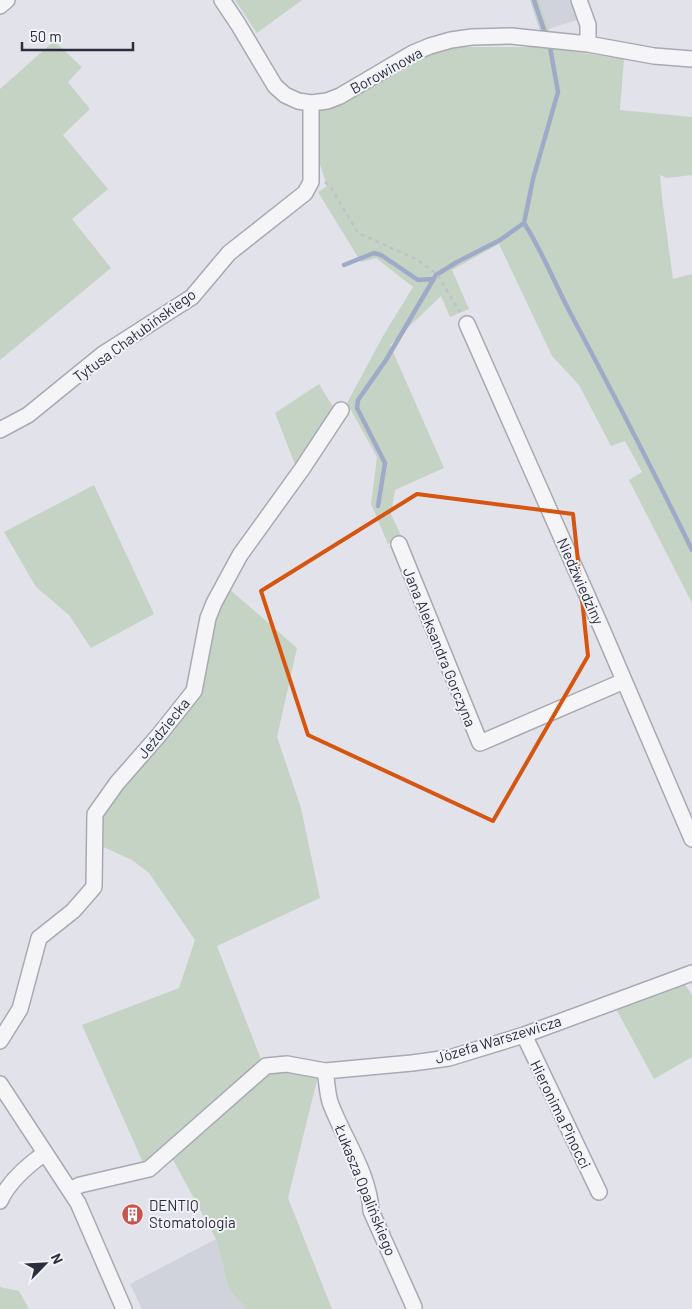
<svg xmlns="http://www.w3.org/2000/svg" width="692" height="1309" font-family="Barlow,sans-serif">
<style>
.built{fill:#d0d2dc}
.green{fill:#c4d3c3}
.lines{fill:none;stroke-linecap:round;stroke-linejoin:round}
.stream{stroke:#9faac8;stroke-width:4.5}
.minor-casing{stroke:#a7a9b4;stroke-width:18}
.path{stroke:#c0c1c8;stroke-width:2.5;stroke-dasharray:4 4;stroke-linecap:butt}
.minor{stroke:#f5f5f8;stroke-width:15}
.marked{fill:none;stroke:#d55511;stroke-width:4;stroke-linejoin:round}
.labels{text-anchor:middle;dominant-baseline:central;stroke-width:4;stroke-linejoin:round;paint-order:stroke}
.street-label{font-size:15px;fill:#2b2e41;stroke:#f2f3f7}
.poi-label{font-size:15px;fill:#2b2e41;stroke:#f2f3f7;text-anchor:start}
</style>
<rect width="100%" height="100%" fill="#e2e3ea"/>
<path class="built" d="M539,0H574L580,19L548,29Z
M216,1239L229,1289L246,1309H142L130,1284Z"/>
<path class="green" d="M235,0H302L257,33Z
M530,0H539L550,34H541Z
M54,41L82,67L68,82L90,109L63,135L108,189L72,219L111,268L0,360V89Z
M448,47H544L624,59L620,110L692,117V175L667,178L660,175L662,198L673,279L692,274V603L629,480L642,472L625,441L611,446L579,385L552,356L499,244L452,270L469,309L450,317L441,296L390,345L444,468L395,490L391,514L402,538L388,544L371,504L377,457L347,403L383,336L413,287L376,258L361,262L318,192L327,186L316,152L314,123L320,111L412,62Z
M319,384L335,410L296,467L275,413Z
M94,485L154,614L91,648L69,615L36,587L4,532Z
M228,588L297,648L277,737L301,808L320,898L217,946L262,1062L144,1165L82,1025L179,988L195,940L149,873L132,860L97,844L104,805L199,695L206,639Z
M684,983L692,995V1057L654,1079L615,1007Z
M283,1069L319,1072L288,1198L332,1309H246L229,1289L216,1239L172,1158L272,1072Z
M0,1287L19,1291L29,1309H0Z"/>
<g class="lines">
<path class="stream" d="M534,0L545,33
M524,223C544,254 556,287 573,318C614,395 654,472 692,550
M344,265L374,253L381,255L418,280L434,279
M378,506L385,463L357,408L358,400L386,360L436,275L457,262L500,240L524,223L533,179L558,92L550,47"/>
<defs>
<path id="minor" d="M222,0L238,24L275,86L285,95L298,101L311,103L327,101L340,96L413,53L430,46L451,40L472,37L511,36L588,44L654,56L692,59
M579,0L588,25V44
M0,6L7,0
M467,324L602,629L692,839
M0,430L28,415L103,354L192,297L229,253L305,193L311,182V103
M399,544L480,743L624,681
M524,1035L599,1192
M0,1041L20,1009L39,938L73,911L94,887L95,814L117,783L159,735L194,691L208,618L214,603L240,555L302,469L341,410
M325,1071C327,1081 327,1092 330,1102C343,1138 369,1172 371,1211L414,1307
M0,1084L78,1203L124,1309
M70,1190L80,1185L149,1169L266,1066L287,1064L325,1071L412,1063L449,1058L524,1035L692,973
M0,1201C9,1181 28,1165 45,1153"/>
</defs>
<use href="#minor" class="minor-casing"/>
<path class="path" d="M325,182L330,186L358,233L416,259L437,274L460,312"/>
<use href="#minor" class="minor"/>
</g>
<path class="marked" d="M417,494L573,514L588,656L493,821L308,735L261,591Z"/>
<defs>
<symbol id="building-disc" viewBox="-11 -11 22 22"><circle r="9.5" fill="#c9534d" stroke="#f2f3f7"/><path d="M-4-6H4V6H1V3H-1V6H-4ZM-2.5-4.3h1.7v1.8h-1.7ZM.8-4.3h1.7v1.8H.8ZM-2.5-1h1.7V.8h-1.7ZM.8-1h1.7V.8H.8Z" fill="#fff"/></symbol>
</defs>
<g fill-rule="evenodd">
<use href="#building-disc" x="120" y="1202" width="25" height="25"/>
</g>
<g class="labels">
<g class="street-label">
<text transform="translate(386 70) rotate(-29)">Borowinowa</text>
<text transform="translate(134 335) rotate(-36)">Tytusa Chałubińskiego</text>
<text transform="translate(581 581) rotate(66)">Niedźwiedziny</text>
<text transform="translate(440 647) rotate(68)">Jana Aleksandra Gorczyna</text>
<text transform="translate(163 728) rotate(-51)">Jeździecka</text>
<text transform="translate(498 1039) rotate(-17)">Józefa Warszewicza</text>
<text transform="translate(561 1114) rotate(64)">Hieronima Pinocci</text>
<text transform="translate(366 1190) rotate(68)">Łukasza Opalińskiego</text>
</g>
<g class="poi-label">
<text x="149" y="1205">DENTIQ<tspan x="149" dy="17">Stomatologia</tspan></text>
</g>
</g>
<g transform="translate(45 1264) rotate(66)" stroke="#f2f3f7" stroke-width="4" paint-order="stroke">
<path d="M0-4L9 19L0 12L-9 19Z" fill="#2b2e41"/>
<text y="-8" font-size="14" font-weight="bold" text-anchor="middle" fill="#2b2e41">N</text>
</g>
<path d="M22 42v8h111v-8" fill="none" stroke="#2b2e41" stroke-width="2.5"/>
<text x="30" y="42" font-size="15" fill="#2b2e41" stroke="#f2f3f7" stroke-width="4" paint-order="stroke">50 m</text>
</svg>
